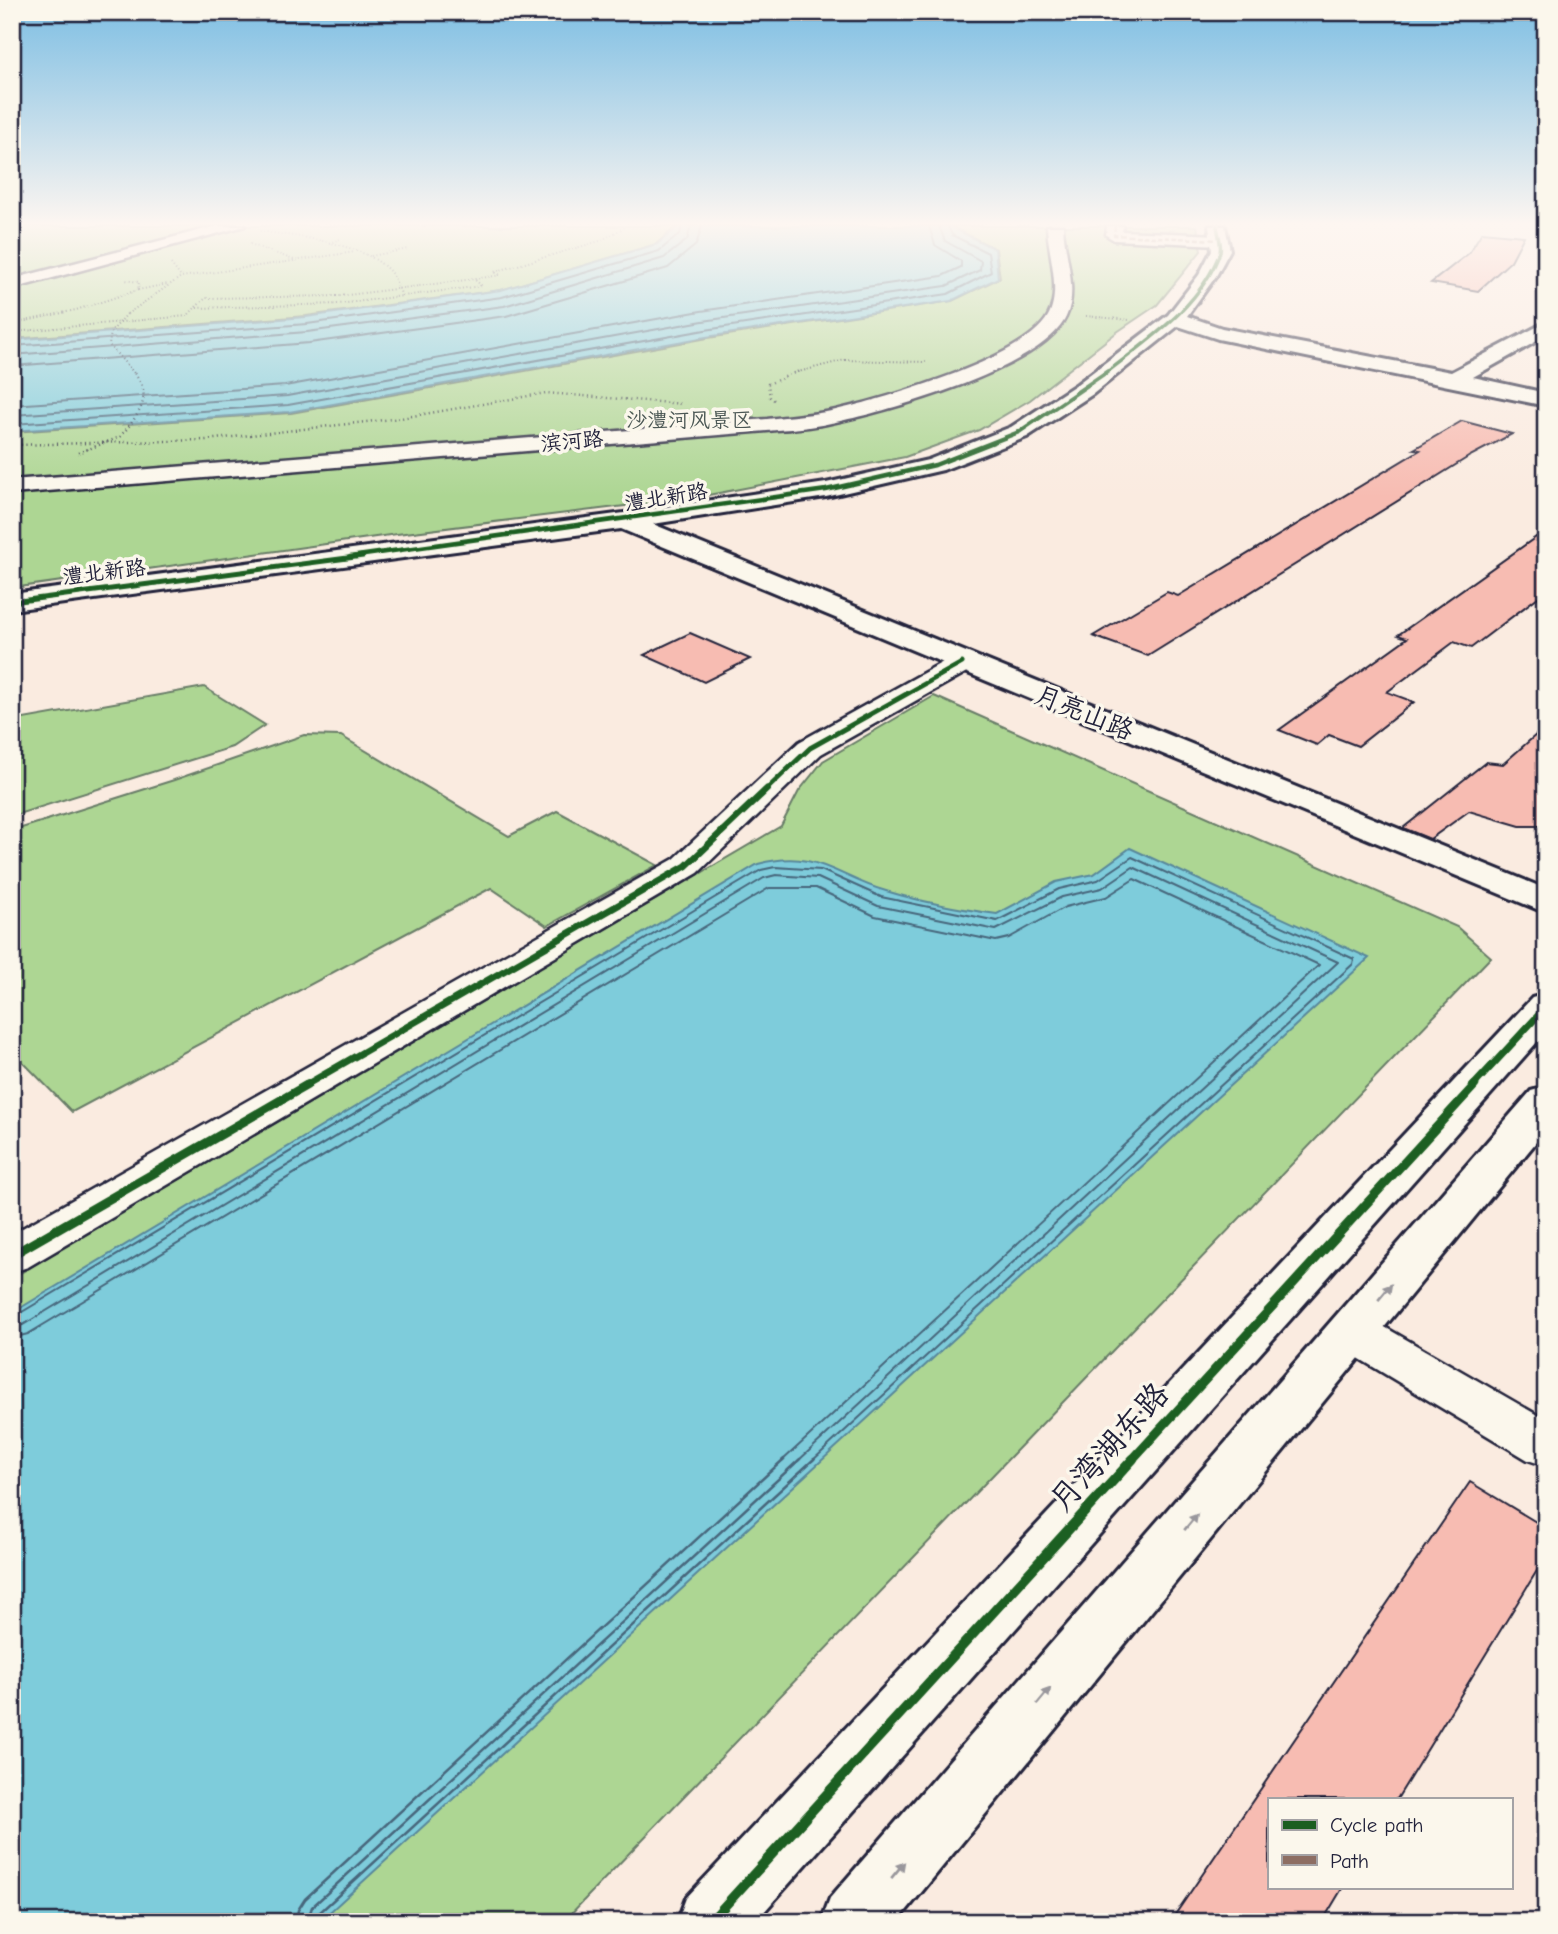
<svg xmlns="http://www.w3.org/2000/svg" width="1558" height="1934" font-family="'Comic Neue','LXGW WenKai TC',sans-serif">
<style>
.green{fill:#add693;stroke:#687c67;stroke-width:2}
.water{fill:#7eccdb;stroke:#59889b;stroke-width:2}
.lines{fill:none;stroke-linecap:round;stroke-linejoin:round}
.shore-far1{stroke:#47667b;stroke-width:2}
.shore{stroke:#47667b;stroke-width:2.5}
.building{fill:#f7bcb2;stroke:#22223b;stroke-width:2}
.street-casing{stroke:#22223b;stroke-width:5}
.secondary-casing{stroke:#22223b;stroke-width:6}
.path-far1{stroke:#22223b;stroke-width:2;stroke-dasharray:1 2.5;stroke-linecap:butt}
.path{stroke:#22223b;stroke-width:2.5;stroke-dasharray:1 3.5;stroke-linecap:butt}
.street{fill:#fbf7ec;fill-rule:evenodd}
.secondary{fill:#fbf7ec;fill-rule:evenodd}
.path-bridge-far1{stroke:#22223b;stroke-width:2;stroke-dasharray:1 2.5;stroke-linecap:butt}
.path-bridge{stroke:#22223b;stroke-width:2.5;stroke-dasharray:1 3.5;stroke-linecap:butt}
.quiet{stroke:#8d6e63;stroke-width:2.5;stroke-dasharray:5 2.5;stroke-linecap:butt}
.cycleway-far5-casing{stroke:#fbf7ec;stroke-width:5}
.cycleway-far4-casing{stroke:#fbf7ec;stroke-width:7}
.cycleway-far3-casing{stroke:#fbf7ec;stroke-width:9}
.cycleway-far2-casing{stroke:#fbf7ec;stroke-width:11}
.cycleway-far1-casing{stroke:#fbf7ec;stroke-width:13}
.cycleway-casing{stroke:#fbf7ec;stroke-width:15}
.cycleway-far5{stroke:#1b5e20;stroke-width:3.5}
.cycleway-far4{stroke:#1b5e20;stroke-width:4.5}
.cycleway-far3{stroke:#1b5e20;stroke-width:5}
.cycleway-far2{stroke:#1b5e20;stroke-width:7}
.cycleway-far1{stroke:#1b5e20;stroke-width:9}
.cycleway{stroke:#1b5e20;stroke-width:10}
.oneway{fill:#99979c}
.labels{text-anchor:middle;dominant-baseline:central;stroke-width:7;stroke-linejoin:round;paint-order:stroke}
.far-park-label{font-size:21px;fill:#4c5855;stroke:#fbf7ec}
.far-street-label{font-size:21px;fill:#22223b;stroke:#fbf7ec}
.street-label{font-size:26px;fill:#22223b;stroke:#fbf7ec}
.near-street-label{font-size:32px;fill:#22223b;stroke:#fbf7ec}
</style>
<rect width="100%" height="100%" fill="#faebe0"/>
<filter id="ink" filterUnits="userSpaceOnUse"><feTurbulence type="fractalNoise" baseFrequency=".0143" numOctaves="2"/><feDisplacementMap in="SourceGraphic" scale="14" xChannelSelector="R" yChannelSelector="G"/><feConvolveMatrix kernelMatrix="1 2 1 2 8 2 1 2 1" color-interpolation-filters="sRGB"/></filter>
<g filter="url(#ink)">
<path class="green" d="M12,226H677L656,244L501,290L306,316L12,339Z
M950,226H1197L1201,251L1157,305L1117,332L1030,400L979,430L905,457L698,497L397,534L12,588V432L291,413L708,338L952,301L1000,278L996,249Z
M204,687L265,725L232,747L12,816V721Z
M934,696L1457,927L1491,957L563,1922H12V1278L781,826L799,791L823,761Z
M304,735L341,736L509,836L557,811L657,865L547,926L491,888L72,1112L20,1059L12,1063V831L174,780Z"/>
<path class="water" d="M679,226H949L995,249L998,278L951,301L706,337L289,412L12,431V340L306,317L501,290L657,244Z
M1130,848L1369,958L319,1922H12V1313L758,864C817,848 836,877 886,891C922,902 959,909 997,914L1056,882L1094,874Z"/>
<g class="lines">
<path class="shore-far1" d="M12,346L307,324L502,297L659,251L680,234L682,226
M12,355L307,332L504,306L664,258L687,240L691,226
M12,366L309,343L506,316L668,268L696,245L702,226
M12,405L285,386L701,311L942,276L961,267V261L935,245L929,226
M12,415L287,396L703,321L946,286L980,270L981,261L945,241L939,226
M12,424L288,405L705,330L948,294L991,272L988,253L952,235L948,226
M12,1318L761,870L775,867L821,870L881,897L997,921L1059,889L1098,880L1132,857L1354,959L1353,964L812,1461
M12,1327L23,1325L764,878L776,875L818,878L878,906L996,930L1062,897L1102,888L1133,867L1338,962L798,1461
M12,1338L28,1334L769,888H816L875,916L996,941L1009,938L1065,907L1106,897L1134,879L1319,965L782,1461"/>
<path class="shore" d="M296,1922L298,1910L305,1899L784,1459
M307,1922L312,1907L800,1459
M315,1922L318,1914L814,1459"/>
</g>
<path class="building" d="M1482,232L1524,236L1511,261L1478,291L1431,283L1469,253Z
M1462,421L1512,434L1470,456L1148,656L1093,636L1167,592L1178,596L1420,450L1414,449Z
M1546,530V591L1471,648L1454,642L1387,692L1414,702L1358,746L1329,735L1317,745L1279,730L1407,638L1398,635Z
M690,633L750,659L704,682L644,655Z
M1546,726V826H1520L1469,811L1430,839L1403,828L1486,762L1503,764Z
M1470,1482L1546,1528V1556L1397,1799H1269V1887H1343L1322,1922H1170Z"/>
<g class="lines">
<defs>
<path id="street" d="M217,226H245L12,289V279Z
M1047,226H1063C1064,254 1079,290 1066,317C1042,369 886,412 831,423C810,428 788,429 767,431L12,494V480L767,419C790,416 813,415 836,410C883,399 1025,359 1048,316C1062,291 1048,253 1047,226Z
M1107,226H1123L1122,231L1219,235L1227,240L1219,245L1114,240L1106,235Z
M962,655L972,657L976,663L972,669L821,754L698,873L28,1267L12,1272V1234L674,859L799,742L952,657Z
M1352,1312L1369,1318L1546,1420V1466L1528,1460L1335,1344L1328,1331L1335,1318Z"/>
<path id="secondary" d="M1209,226H1225L1230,250L1216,276L1187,316L1222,328L1451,372L1546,322V336L1473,377L1546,393V406L1218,339L1178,326L1093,394L1027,437L943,470L826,497L653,524L1546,889V913L621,529L12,610V594L624,513L826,483L928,460L1011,427L1077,384L1168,315L1199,275L1212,250Z
M1546,994V1032L755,1922H677L686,1898L1532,998Z
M1546,1087V1130L897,1922H821L830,1898L1531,1091Z"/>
</defs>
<use href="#street" class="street-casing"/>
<use href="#secondary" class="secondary-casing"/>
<path class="path-far1" d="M260,231C297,237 366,242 391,273C396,280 399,290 403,298
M329,243L340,239
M250,244L294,260
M371,256L408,249
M171,264L181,277
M138,290L168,284
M196,307L206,298L340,296L474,279
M127,314L181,277L355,252
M1086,316L1130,320
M12,324L76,310L138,290L139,282L125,280
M12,332L187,316L195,308L339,304L482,286L474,279L501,275L494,272L600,241L627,226
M794,373L845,360L926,362"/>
<path class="path" d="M774,400L770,397L768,384L799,371
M12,445L206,440L401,418L546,393L683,404
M78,453L120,437"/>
<use href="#street" class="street"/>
<use href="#secondary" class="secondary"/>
<path class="path-bridge-far1" d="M127,314L111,332L109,345L134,373"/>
<path class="path-bridge" d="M120,437C138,415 156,396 132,371"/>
<path class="quiet" d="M1115,226L1114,235L1219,240"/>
<defs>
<path id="cycleway-far5" d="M1106,373C1148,340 1201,306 1220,252C1222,245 1218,234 1217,226"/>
<path id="cycleway-far4" d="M350,557L826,490L935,465L1019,432L1108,371"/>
<path id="cycleway-far3" d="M12,602L363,556
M765,791L810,748L962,663"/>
<path id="cycleway-far2" d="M304,1086L686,866L767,789
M1473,1086L1546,1007"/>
<path id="cycleway-far1" d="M12,1255L307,1085
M1131,1461L1475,1085"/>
<path id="cycleway" d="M710,1922L1133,1459"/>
</defs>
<use href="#cycleway-far5" class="cycleway-far5-casing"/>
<use href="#cycleway-far4" class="cycleway-far4-casing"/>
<use href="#cycleway-far3" class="cycleway-far3-casing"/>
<use href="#cycleway-far2" class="cycleway-far2-casing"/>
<use href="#cycleway-far1" class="cycleway-far1-casing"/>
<use href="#cycleway" class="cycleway-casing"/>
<use href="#cycleway-far5" class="cycleway-far5"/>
<use href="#cycleway-far4" class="cycleway-far4"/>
<use href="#cycleway-far3" class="cycleway-far3"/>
<use href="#cycleway-far2" class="cycleway-far2"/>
<use href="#cycleway-far1" class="cycleway-far1"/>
<use href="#cycleway" class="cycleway"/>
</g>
<defs><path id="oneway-solid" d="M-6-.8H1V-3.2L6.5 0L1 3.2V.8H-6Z" transform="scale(1.75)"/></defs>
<g class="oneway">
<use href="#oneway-solid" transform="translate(1385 1292) rotate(-50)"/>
<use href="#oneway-solid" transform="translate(1191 1522) rotate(-50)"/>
<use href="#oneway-solid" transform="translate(1044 1696) rotate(-50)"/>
<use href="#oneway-solid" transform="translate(898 1870) rotate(-50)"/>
</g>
</g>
<linearGradient id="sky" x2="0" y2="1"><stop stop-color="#7dbee3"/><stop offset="0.45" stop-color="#fdf6f1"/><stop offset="1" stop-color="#fdf6f1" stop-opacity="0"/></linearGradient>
<rect width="1558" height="497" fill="url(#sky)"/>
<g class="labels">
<g class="far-park-label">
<text x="689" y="420">沙澧河风景区</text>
</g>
<g class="far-street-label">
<text transform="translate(572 441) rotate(-5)">滨河路</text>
<text transform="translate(666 497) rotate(-9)">澧北新路</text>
<text transform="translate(104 572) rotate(-7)">澧北新路</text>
</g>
<g class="street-label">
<text transform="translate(1084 713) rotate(22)">月亮山路</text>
</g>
<g class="near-street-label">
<text transform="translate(1109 1447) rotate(-48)">月湾湖东路</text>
</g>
</g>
<rect width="1558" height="1934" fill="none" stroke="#fbf7ec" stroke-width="42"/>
<rect x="21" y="21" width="1516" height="1892" fill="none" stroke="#22223b" stroke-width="2.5" filter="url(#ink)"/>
<rect x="1268" y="1798" width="245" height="91" fill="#fbf7ec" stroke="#a4a2a5" stroke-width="2"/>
<rect x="1282" y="1820" width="35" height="10" fill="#1b5e20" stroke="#a4a2a5" stroke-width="2"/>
<text x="1330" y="1832" font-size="21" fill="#22223b">Cycle path</text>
<rect x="1282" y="1855" width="35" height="10" fill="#8d6e63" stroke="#a4a2a5" stroke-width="2"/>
<text x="1330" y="1868" font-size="21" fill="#22223b">Path</text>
</svg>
